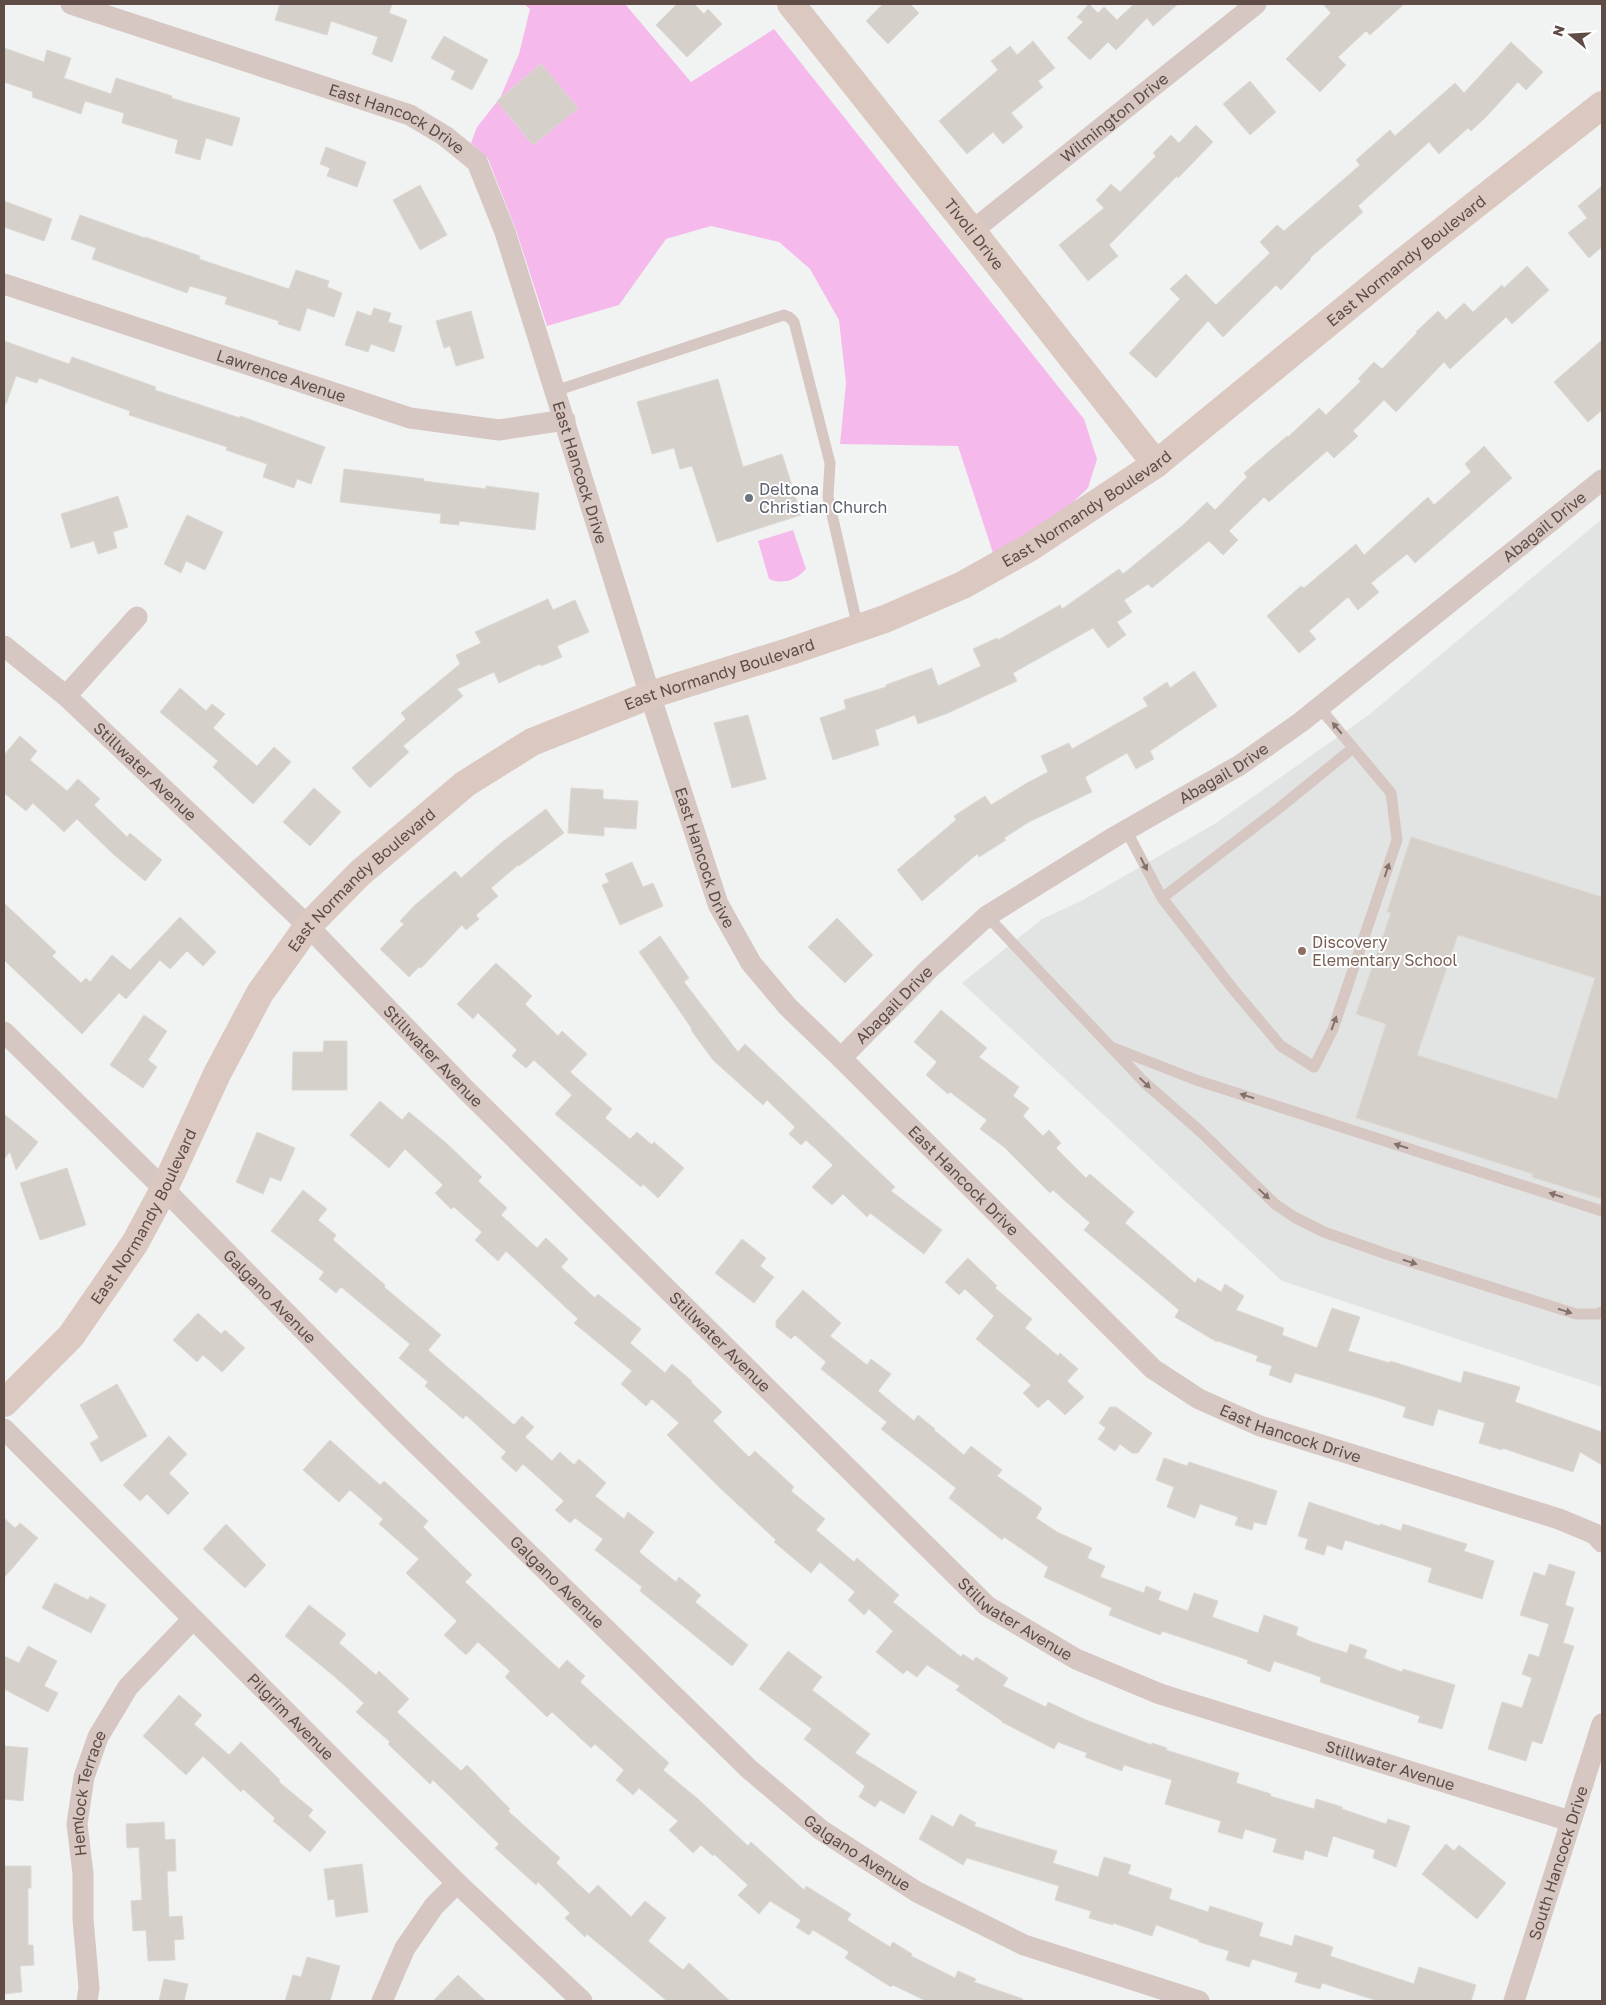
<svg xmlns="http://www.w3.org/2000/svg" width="1606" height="2005" font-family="'Golos Text',sans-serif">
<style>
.education{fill:#e2e4e3}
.green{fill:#f5baeb}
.building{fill:#d6d0cb;stroke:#dcd8d3;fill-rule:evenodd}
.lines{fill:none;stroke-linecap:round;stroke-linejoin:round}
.lane{stroke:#d6c7c2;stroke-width:11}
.street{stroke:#d6c7c2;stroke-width:21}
.secondary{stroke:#dbc8c1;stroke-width:28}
.oneway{fill:#83716b}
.worship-dot{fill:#6b7280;stroke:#fff;stroke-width:2}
.education-dot{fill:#8d6e63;stroke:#fff;stroke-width:2}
.labels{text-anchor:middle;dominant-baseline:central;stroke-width:4;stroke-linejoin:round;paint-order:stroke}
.street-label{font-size:16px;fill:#604c46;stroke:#fff}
.worship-label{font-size:16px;fill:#5b616d;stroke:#fff;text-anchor:start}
.education-label{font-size:16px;fill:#785e54;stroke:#fff;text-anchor:start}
</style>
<rect width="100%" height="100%" fill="#f0f3f2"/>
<path class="education" d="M1602,519V1387L1282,1281L962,983L1042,919L1083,900L1216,823L1370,714Z"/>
<path class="green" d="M524,4H625L691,82L774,29L1084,419L1097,459L1088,488L1060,515L994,556L958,446L840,444L846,383L839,320L810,269L779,242L711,226L666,239L619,305L547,326L516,230L488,159L471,143L477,127L500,98L519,54L530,9Z
M793,530L806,569C796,580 784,585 769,579L758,541Z"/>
<path class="building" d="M280,4H392L389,13L407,20L392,62L372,54L378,37L331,21L327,35L275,20Z
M677,4H694L704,14L708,9L722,24L687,57L656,25Z
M883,4H910L919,13L888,44L866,21Z
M1089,4L1098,13L1104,7L1117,20L1134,4H1178L1153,26L1147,18L1116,50L1108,42L1090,60L1067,38L1083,22L1077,17Z
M1323,4H1404L1370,35L1366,31L1338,57L1346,65L1320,92L1286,59L1331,13Z
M444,36L488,60L472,90L451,79L455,71L431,58Z
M1033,41L1055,68L1038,81L1043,87L1011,113L1023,127L1003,144L993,132L967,154L939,121L998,70L991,61L1010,46L1017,55Z
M1511,42L1543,72L1526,90L1518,82L1486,117L1471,131L1468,128L1439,154L1429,142L1358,206L1363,212L1310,258L1311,259L1281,290L1276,285L1223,337L1208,321L1156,378L1129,353L1180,299L1170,289L1186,274L1216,305L1270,253L1260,242L1277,225L1284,231L1360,165L1356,160L1390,130L1395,136L1455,83L1464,93Z
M4,48L44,62L47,50L71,58L64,78L111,94L116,78L172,96L171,98L240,118L232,146L206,138L200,160L175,153L178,140L122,123L124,113L85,101L81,114L32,97L33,92L4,82Z
M541,64L578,108L533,145L497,101Z
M1250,81L1276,112L1250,135L1223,104Z
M1196,125L1213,142L1178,178L1177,176L1109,245L1118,256L1088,281L1059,245L1104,208L1096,200L1111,184L1120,192L1156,156L1153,153L1171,135L1179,143Z
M326,147L366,162L357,187L327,176L330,168L320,164Z
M420,185L447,235L420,250L393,200Z
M1602,186V247L1589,258L1568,233L1587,218L1578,206Z
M4,201L52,219L44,241L4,227Z
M80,215L145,238V237L200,256L199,259L289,289L296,270L329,281L327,287L342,293L334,317L307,308L300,331L278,324L279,321L225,304L227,297L190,286L187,293L92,259L96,248L71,239Z
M1527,266L1549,290L1512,324L1506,317L1450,369L1444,362L1396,412L1384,400L1353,431L1358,436L1334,458L1327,451L1269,502L1264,497L1229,531L1238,540L1223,555L1209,541L1152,588L1148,584L1124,600L1132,612L1117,622L1126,635L1108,648L1093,628L1013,673L1017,681L948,713L918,724L915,715L875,730L879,745L833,760L820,718L846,709L844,700L886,687V685L932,668L938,686L981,666L973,649L997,638L998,640L1060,605L1062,609L1119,569L1123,574L1183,525L1207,502L1215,510L1247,477L1244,473L1287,436L1288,437L1319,408L1326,415L1361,381L1358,379L1374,362L1382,369L1417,333L1416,332L1438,311L1446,320L1464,303L1473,312L1502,285L1504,288Z
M374,308L391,313L388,322L402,326L394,352L371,344L368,352L345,345L357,311L371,316Z
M471,311L484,358L456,366L450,346L444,348L436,321Z
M1602,340V410L1588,422L1554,382Z
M4,341L69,364L72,357L156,387L155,390L240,418V416L325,447L311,484L297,479L294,488L263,477L267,464L226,450L227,447L129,415L130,411L39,378L37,383L16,376L6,404H4Z
M718,379L743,467L782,454L801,515L717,542L692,466L680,469L674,448L652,454L637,402Z
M1484,446L1512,478L1415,563L1407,554L1371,583L1379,592L1358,610L1348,597L1309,631L1316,639L1299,653L1267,616L1301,586L1304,588L1356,544L1364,555L1428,497L1434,505L1471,472L1465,464Z
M344,469L424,479L423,481L486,489V486L539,493L535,530L459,521V525L440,523L441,514L340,502Z
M118,496L128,527L113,532L117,548L98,554L94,541L71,548L61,514Z
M187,515L223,532L205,570L186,561L181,573L164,564Z
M548,599L553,610L575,600L589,632L557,646L562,657L541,666L540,664L499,683L494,672L457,689L463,696L403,746L409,752L370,788L352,768L406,719L401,713L460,664L456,655L481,643L475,632Z
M1194,671L1217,706L1150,751L1154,759L1136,769L1127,753L1085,777L1092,792L1029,822L1004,838L1006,840L979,857L977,854L922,901L897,870L956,820L954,816L985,796L991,805L1027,783L1048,772L1041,756L1069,743L1072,749L1148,706L1143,698L1167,682L1170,688Z
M180,688L206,711L212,704L225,714L213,728L257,766L274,747L291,762L253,804L213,767L218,761L160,712Z
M748,715L766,779L732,788L714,723Z
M20,736L37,751L30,760L67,791L78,779L100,799L94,805L127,837L130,833L162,860L145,881L113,854L77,819L64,832L33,803L26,811L4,793V755Z
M314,788L341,812L310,846L283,822Z
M571,788L603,790V799L638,801L636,829L604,827V836L568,833Z
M546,809L564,833L519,866L518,865L491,888L498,896L476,915L479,919L466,930L462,925L421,968L419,967L409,977L380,949L404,924L400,921L414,906L455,871L461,878L501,843Z
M1411,837L1602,897V1199L1532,1177L1533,1174L1356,1118L1386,1024L1356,1014L1391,913L1387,912ZM1458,935L1595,978L1557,1099L1417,1055Z
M632,862L643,887L653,883L663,906L620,925L602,885L609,882L605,874Z
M4,903L56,952L52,956L81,983L86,978L90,982L112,955L130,970L180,917L216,952L203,966L187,951L170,969L160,960L126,999L119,993L82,1034L4,960Z
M837,918L873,955L845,983L808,947Z
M660,936L689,978L684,982L738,1052L745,1044L895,1187L891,1191L942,1230L924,1254L870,1213L867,1217L843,1194L832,1205L812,1187L833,1165L806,1140L801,1145L789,1134L795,1127L767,1100L763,1105L713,1060L691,1030L692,1029L639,952Z
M496,963L532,996L525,1004L558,1036L562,1031L587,1054L570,1072L612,1109L605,1118L630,1139L637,1132L652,1145L654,1142L684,1168L658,1198L643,1184L641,1187L555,1114L572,1095L534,1060L526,1068L512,1056L517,1050L478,1013L473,1019L457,1004Z
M941,1010L987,1048L979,1057L1019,1087L1013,1096L1029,1108L1023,1116L1043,1136L1049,1130L1061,1143L1056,1148L1086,1178L1090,1174L1134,1212L1125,1223L1195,1283L1198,1278L1221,1292L1225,1284L1244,1296L1236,1310L1284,1328L1282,1335L1317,1348L1332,1308L1360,1317L1348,1351L1390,1363V1361L1461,1383L1464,1371L1520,1387L1515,1402L1602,1432V1465L1580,1452L1573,1472L1502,1448V1450L1479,1443L1485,1423L1438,1409L1433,1426L1403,1417L1406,1407L1379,1398L1295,1373L1291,1383L1269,1375L1272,1366L1256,1361L1258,1356L1218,1341L1217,1342L1175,1317L1179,1310L1084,1230L1090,1223L1053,1190L1050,1193L1004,1147L980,1129L987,1120L950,1092L948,1094L926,1075L937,1062L914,1042Z
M144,1015L167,1031L148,1060L157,1067L143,1088L110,1065Z
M324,1041H347V1090H292L293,1052H323Z
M380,1101L402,1120L409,1112L445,1142L482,1177L478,1181L507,1208L501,1215L537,1248L546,1238L568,1259L561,1267L595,1298L598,1294L641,1329L630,1343L665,1373L672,1364L692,1381L691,1382L722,1412L713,1421L749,1457L755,1451L794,1487L791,1491L825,1519L816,1530L854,1562L857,1558L899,1595L893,1602L961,1657L963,1654L973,1661L976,1657L1008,1678L1003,1686L1046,1707L1048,1702L1086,1720L1152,1745V1743L1167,1748L1166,1750L1239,1773L1236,1783L1271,1794L1270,1796L1314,1809L1316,1799L1342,1807V1809L1386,1824L1388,1819L1410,1826L1396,1867L1373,1858L1375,1850L1333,1836L1327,1857L1305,1850L1303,1860L1273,1852L1277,1839L1245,1829L1242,1839L1218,1832L1221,1821L1165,1804L1172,1780L1124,1765L1122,1771L1085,1757L1087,1753L1058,1742L1054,1749L1002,1722V1721L956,1690L960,1686L927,1665L917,1677L907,1670L903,1674L876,1652L893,1631L869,1609L864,1615L848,1600L855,1592L820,1562L811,1573L774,1542L776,1540L720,1488L667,1435L679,1423L652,1399L646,1406L621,1384L632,1371L574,1323L578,1319L506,1251L498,1261L475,1240L482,1232L454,1207L451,1209L435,1193L443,1185L405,1149L389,1168L350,1135Z
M4,1114L38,1142L16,1170L10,1152L4,1159Z
M257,1132L295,1148L281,1181L270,1177L263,1194L236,1182Z
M67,1168L86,1225L40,1240L20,1183Z
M303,1190L327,1209L318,1220L336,1235L333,1240L385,1285L384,1287L441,1335L428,1350L514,1425L522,1416L534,1427L525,1437L552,1461L560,1452L574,1465L579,1459L606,1483L595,1496L624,1519L628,1512L654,1532L639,1552L676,1582L679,1577L701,1595L695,1602L748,1645L732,1666L640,1591L642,1587L595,1550L603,1539L575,1518L570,1523L555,1510L564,1501L523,1464L516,1472L501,1458L506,1452L466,1415L463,1419L425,1386L428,1382L399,1358L410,1344L341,1287L336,1293L319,1279L324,1272L271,1231Z
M742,1239L766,1258L760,1266L774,1277L754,1303L715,1273Z
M968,1258L997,1286L995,1288L1032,1319L1025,1328L1058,1356L1060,1353L1078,1369L1067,1381L1084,1397L1065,1415L1048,1399L1038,1408L1023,1393L1031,1385L976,1339L994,1316L965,1289L959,1295L945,1282Z
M803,1290L841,1323L830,1336L867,1365L871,1359L891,1374L878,1391L914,1421L918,1415L935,1429L934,1430L964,1455L971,1446L1002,1470L997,1476L1042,1508L1036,1518L1057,1532L1092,1548L1087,1558L1105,1566L1100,1577L1144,1593L1146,1586L1161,1592L1158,1600L1188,1611L1194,1593L1218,1601L1212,1617L1258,1633L1264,1615L1298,1627L1296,1635L1312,1642L1347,1653L1350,1644L1367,1650L1364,1658L1402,1672L1403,1669L1455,1685L1442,1729L1418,1722L1420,1716L1320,1682L1321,1677L1274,1661L1270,1672L1247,1663L1248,1660L1162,1631L1160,1635L1109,1615L1112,1608L1044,1577L1048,1567L1004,1537L1002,1540L949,1498L956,1488L881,1429L887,1422L821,1369L826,1362L795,1335L791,1339L776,1327V1321Z
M198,1313L221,1334L225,1330L245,1348L222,1372L203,1355L197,1362L173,1340Z
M117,1384L147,1436L101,1462L90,1443L99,1438L80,1405Z
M1110,1407H1116L1152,1433L1138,1453H1132L1120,1444L1115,1451L1098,1439L1106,1428L1099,1423Z
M169,1436L187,1454L169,1473L189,1493L168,1515L147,1494L140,1501L123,1485Z
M330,1440L380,1485L384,1481L428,1521L423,1527L472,1575L465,1582L559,1669L567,1660L585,1676L580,1682L669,1763L663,1770L698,1799L748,1846L751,1842L804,1890L806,1886L851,1914L847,1920L890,1947L893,1942L912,1954L911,1956L955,1978L958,1971L976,1979L974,1982L1023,1999L1022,2001H926L893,1985L891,1987L845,1958L849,1952L813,1930L809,1935L796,1927L801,1920L770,1901L759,1914L738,1895L748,1885L714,1854L713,1856L701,1845L693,1853L669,1830L678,1821L639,1788L633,1795L616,1780L624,1770L595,1744L591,1748L552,1712L547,1717L505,1677L510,1671L478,1642L466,1655L444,1635L457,1621L406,1573L419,1559L379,1524L383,1519L350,1490L339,1502L303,1470Z
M1164,1458L1187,1466L1189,1462L1277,1491L1266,1525L1254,1522L1252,1530L1235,1525L1238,1517L1200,1504L1195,1518L1167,1507L1174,1487L1156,1480Z
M1309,1502L1380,1526V1524L1401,1531L1403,1524L1467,1544L1464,1551L1494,1561L1482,1599L1428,1582L1432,1568L1345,1540L1342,1550L1327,1545L1324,1555L1305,1549L1308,1539L1298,1536Z
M4,1518L15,1528L20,1523L38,1538L4,1578Z
M226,1524L266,1565L245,1588L203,1549Z
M1549,1564L1575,1572L1565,1605L1574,1608L1563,1643L1574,1646L1542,1744L1532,1741L1526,1761L1488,1749L1502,1702L1522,1708L1532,1678L1522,1674L1529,1654L1539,1657L1549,1624L1520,1615L1534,1572L1545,1576Z
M55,1583L88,1600L90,1596L106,1605L91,1633L42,1608Z
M309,1605L346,1634L339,1643L376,1675L379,1671L409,1699L397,1712L461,1771L467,1765L510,1809L508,1811L560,1858L556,1863L589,1894L598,1885L631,1917L645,1901L666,1918L648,1941L683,1970L689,1963L730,2001H667L587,1934L585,1937L565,1918L570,1913L538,1882L536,1885L495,1848L499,1844L433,1780L430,1784L388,1744L390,1742L356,1712L364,1703L335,1677L285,1636Z
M28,1646L57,1661L44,1686L58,1693L48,1712L4,1689V1656L19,1663Z
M788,1651L822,1677L812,1690L870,1734L855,1753L917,1792L904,1814L880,1800L875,1807L859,1797L865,1786L804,1739L812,1729L759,1689Z
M179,1695L202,1715L194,1724L229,1755L241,1742L280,1780L279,1782L313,1810L308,1816L326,1832L310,1852L273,1821L275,1818L243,1789L241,1792L203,1756L186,1775L143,1736Z
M4,1746L28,1748L23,1801L4,1799Z
M960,1814L976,1823L974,1826L1057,1851L1053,1863L1098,1877L1104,1857L1131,1865L1128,1874L1172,1889L1169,1899L1208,1912L1210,1906L1263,1923L1259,1936L1292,1946L1295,1935L1333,1947L1330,1956L1414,1984L1419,1967L1476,1985L1471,2001H1378L1322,1983L1320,1989L1295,1982L1298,1973L1252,1959L1249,1967L1226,1960L1229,1951L1199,1942V1940L1156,1925L1152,1936L1113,1923V1925L1089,1918L1091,1911L1055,1900L1059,1886L967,1858L963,1865L919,1839L932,1815L953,1827Z
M164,1822L165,1840L175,1839L176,1871H167L169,1917L182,1916L184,1939L174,1940L175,1960L148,1961L146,1930L133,1931L131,1901L142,1900L139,1847L127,1848L126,1824Z
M1446,1844L1454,1851L1459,1845L1506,1883L1477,1919L1422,1874Z
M362,1864L368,1912L336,1917L334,1899L328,1900L324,1869Z
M4,1866H31V1888H28V1945H33L34,1965L20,1966L22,1992L4,1994Z
M307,1957L340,1966L330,2001H285L293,1975L301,1977Z
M458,1975L486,2001H433Z
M164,1979L188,1984L184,2001H159Z"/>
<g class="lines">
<path class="lane" d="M555,391L784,315L789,317L794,322L830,463L828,497L858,628
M1126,830L1162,898L1233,989L1281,1046L1314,1067L1333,1029L1397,840L1391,793L1319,707
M1162,898L1278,809L1353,748
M987,916L1144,1082L1201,1132L1275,1204L1294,1217L1324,1232L1389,1255L1576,1314H1598L1602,1312
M1114,1048L1196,1080L1602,1211"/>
<g class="street">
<path id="s1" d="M71,4L410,115L445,136L477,162L505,232L650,695L718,904L751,963L788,1007L841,1058L1153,1369L1199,1399L1260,1426L1559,1519L1595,1534L1602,1542"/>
<path id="s2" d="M972,231L1256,4"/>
<path id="s3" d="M4,284L410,418L499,430L565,420"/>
<path id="s4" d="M4,646L66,696L308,926L466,1090L987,1606L1076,1659L1160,1694L1570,1821"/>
<path d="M66,696L137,617"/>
<path id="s5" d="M4,1032L164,1189L398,1426L749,1769L821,1830L917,1892L1024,1945L1199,2001"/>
<path id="s6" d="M841,1058L929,969L987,916L1116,836L1240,765L1301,722L1602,480"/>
<path id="s7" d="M4,1429L457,1883L582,2001"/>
<path id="s8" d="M87,2001L89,1988L83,1919V1874L77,1824L84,1777L98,1737L128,1687L193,1619"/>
<path d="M382,2001L405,1948L434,1906L457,1883"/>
<path id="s9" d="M1514,2001L1602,1724"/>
</g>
<g class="secondary">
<path id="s10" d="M791,4L972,231L1156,464"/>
<path id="s11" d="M4,1403L71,1336L135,1243L164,1189L217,1074L260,993L308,926L360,873L465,784L532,742L650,695L791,651L885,619L963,585L1029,548L1156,464L1399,265L1602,105"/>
</g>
</g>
<defs><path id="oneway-solid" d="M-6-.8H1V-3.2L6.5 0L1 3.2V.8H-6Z" transform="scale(1.25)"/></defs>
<g class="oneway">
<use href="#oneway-solid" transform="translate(1337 728) rotate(-130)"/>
<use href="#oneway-solid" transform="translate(1144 864) rotate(63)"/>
<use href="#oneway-solid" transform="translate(1387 870) rotate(-72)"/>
<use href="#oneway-solid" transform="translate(1334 1023) rotate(-70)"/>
<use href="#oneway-solid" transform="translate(1145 1083) rotate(44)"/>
<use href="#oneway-solid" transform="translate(1247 1096) rotate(-162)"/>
<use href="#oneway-solid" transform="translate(1401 1146) rotate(-162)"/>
<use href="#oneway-solid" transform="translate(1264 1194) rotate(43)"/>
<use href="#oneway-solid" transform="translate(1556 1195) rotate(-162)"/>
<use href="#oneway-solid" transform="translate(1410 1262) rotate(17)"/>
<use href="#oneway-solid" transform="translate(1565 1311) rotate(18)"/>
</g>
<circle class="worship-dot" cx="749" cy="498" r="5"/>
<circle class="education-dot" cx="1302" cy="951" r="5"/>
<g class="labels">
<g class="street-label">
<text stroke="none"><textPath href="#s2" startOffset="182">Wilmington Drive</textPath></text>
<text stroke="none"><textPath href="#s1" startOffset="346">East Hancock Drive</textPath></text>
<text stroke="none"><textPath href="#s10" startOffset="294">Tivoli Drive</textPath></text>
<text stroke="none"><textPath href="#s11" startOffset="1870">East Normandy Boulevard</textPath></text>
<text stroke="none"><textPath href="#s3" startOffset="292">Lawrence Avenue</textPath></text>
<text stroke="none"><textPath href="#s1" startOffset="766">East Hancock Drive</textPath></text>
<text stroke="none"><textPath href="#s11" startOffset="1465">East Normandy Boulevard</textPath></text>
<text stroke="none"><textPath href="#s6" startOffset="885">Abagail Drive</textPath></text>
<text stroke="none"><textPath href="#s11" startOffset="1060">East Normandy Boulevard</textPath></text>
<text stroke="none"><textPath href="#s4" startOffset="189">Stillwater Avenue</textPath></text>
<text stroke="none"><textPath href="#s6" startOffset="480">Abagail Drive</textPath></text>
<text stroke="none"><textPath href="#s1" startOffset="1171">East Hancock Drive</textPath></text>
<text stroke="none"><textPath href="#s11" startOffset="640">East Normandy Boulevard</textPath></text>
<text stroke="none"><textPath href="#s6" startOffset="75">Abagail Drive</textPath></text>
<text stroke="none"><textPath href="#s4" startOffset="594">Stillwater Avenue</textPath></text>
<text stroke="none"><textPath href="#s1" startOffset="1591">East Hancock Drive</textPath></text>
<text stroke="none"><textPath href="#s11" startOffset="235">East Normandy Boulevard</textPath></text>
<text stroke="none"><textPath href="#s5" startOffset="375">Galgano Avenue</textPath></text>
<text stroke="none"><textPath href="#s4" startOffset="999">Stillwater Avenue</textPath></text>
<text stroke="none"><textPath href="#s1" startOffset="2011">East Hancock Drive</textPath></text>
<text stroke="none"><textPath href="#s5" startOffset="780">Galgano Avenue</textPath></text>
<text stroke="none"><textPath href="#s4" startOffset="1405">Stillwater Avenue</textPath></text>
<text stroke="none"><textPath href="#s7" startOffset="406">Pilgrim Avenue</textPath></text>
<text stroke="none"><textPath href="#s4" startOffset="1810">Stillwater Avenue</textPath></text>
<text stroke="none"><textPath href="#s8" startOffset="210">Hemlock Terrace</textPath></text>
<text stroke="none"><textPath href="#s5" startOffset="1185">Galgano Avenue</textPath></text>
<text stroke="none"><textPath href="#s9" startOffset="145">South Hancock Drive</textPath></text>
</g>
<g class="worship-label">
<text x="759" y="489">Deltona<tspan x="759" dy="18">Christian Church</tspan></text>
</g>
<g class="education-label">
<text x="1312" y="942">Discovery<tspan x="1312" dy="18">Elementary School</tspan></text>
</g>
</g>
<rect width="1606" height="2005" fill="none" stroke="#604c46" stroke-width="10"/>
<g transform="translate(1571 35) rotate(288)" stroke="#ffffff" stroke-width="4" paint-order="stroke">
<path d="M0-4L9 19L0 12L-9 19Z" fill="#604c46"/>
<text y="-8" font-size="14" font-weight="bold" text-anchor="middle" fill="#604c46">N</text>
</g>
</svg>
